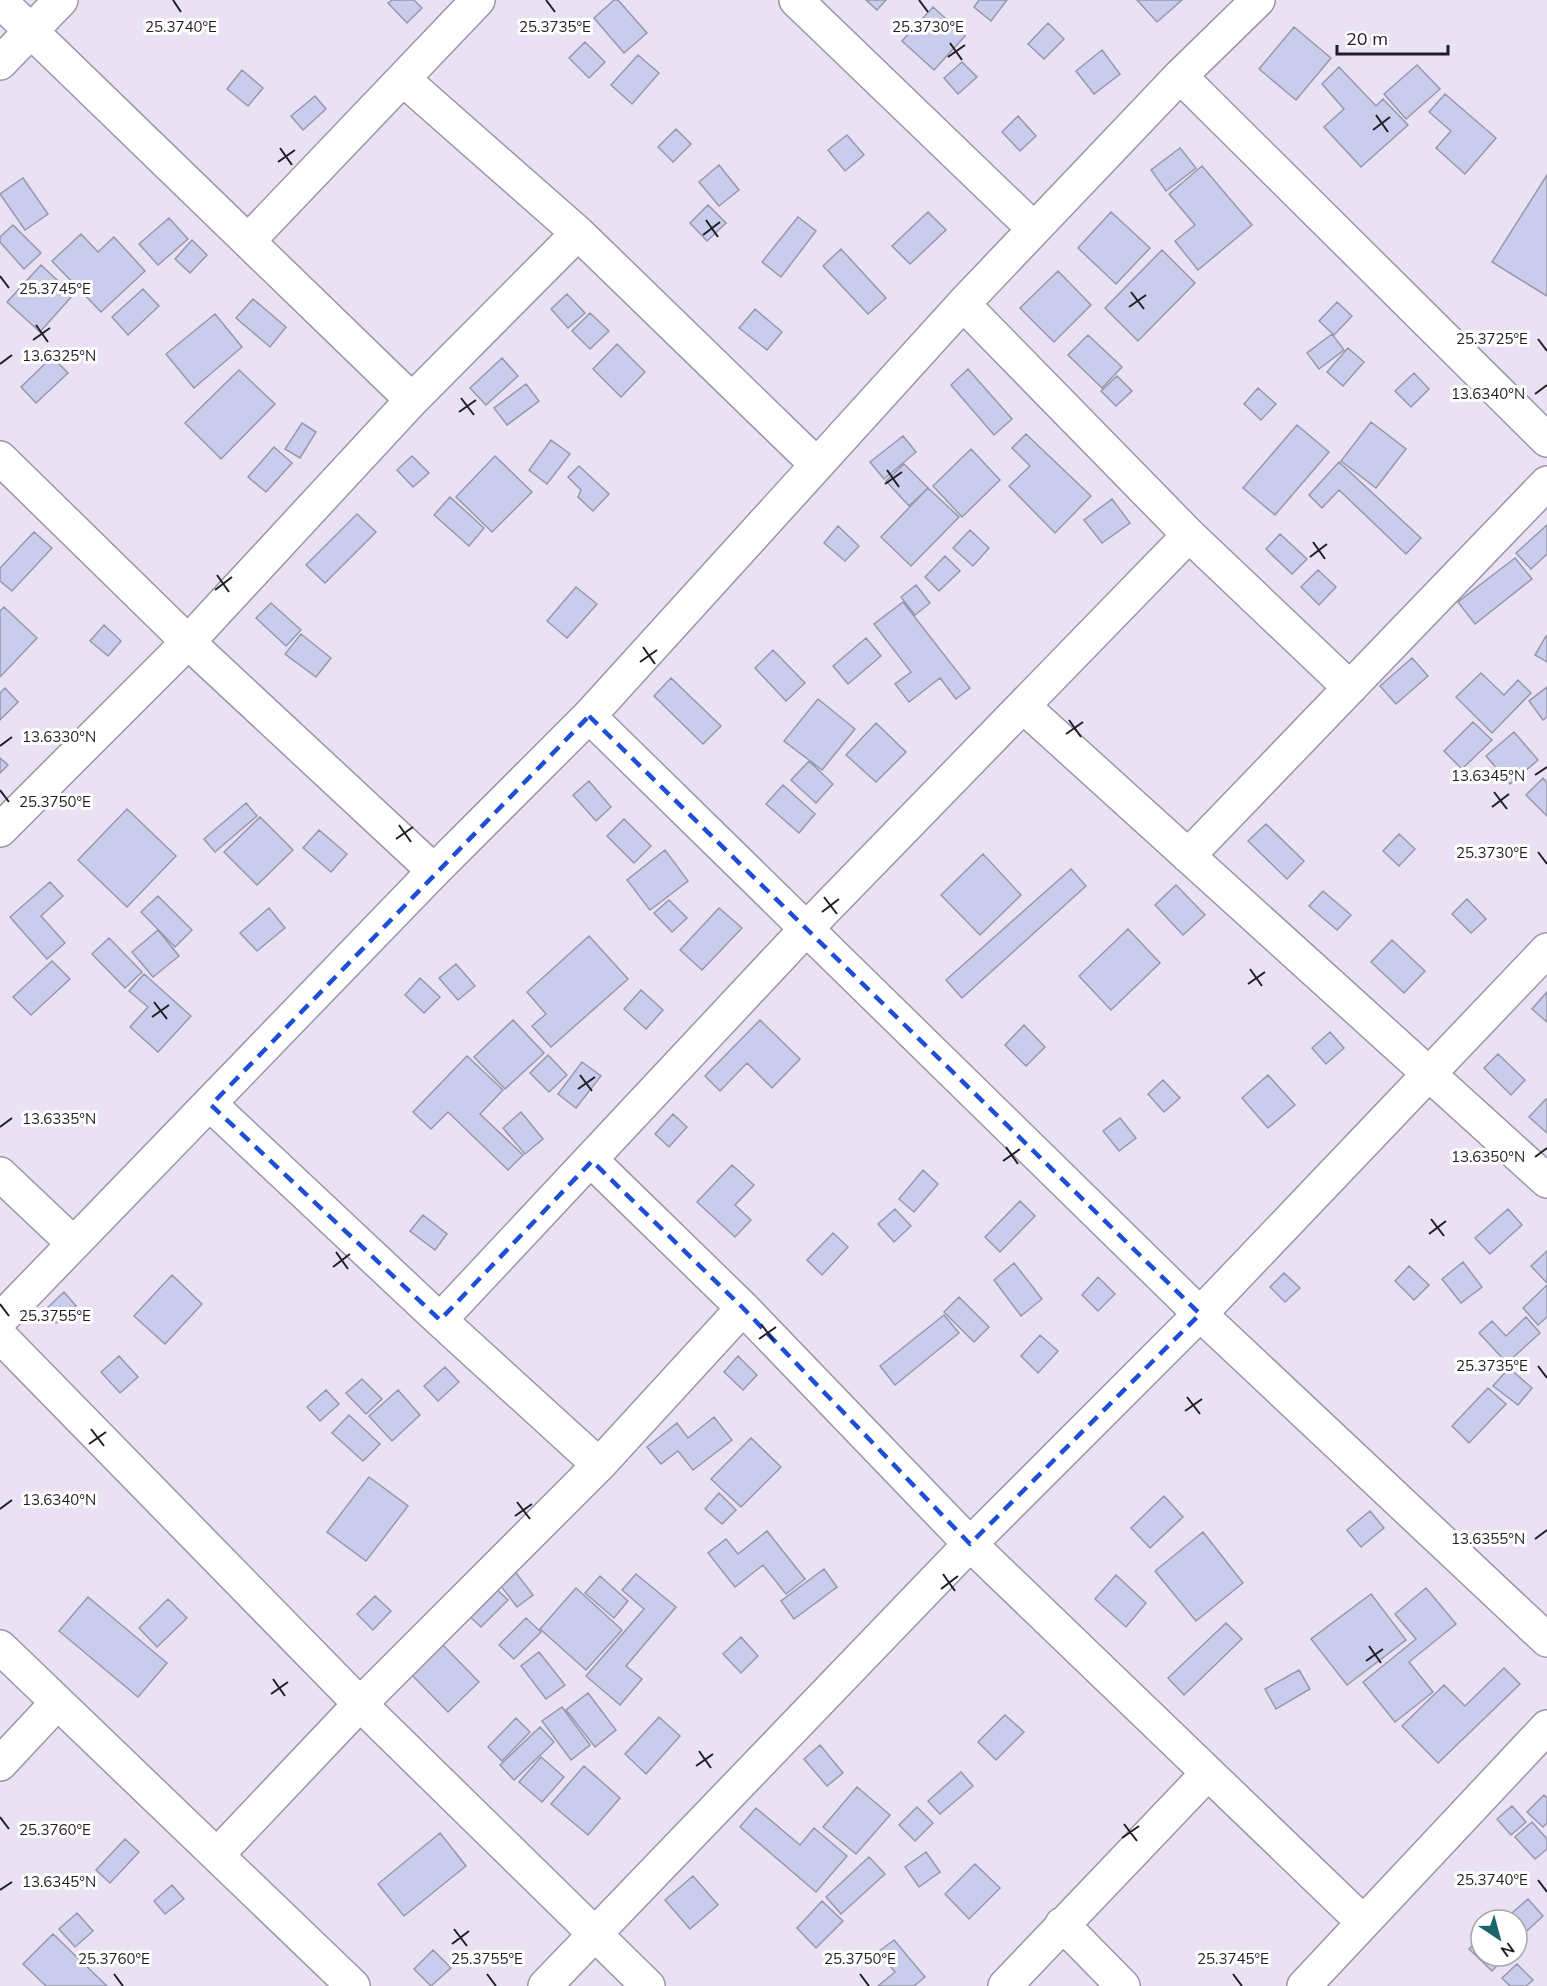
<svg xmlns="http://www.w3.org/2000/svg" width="1547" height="1986" font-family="Mulish,sans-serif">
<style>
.building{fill:#c9cced;stroke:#9798ab;stroke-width:1.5}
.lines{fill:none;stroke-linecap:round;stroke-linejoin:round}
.minor-casing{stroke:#9d94a5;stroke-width:36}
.minor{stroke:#fff;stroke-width:33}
.marked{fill:none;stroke:#1d4ed8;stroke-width:4.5;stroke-dasharray:12 8;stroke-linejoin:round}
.ticks{fill:none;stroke:#211d24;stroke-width:2}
.ticks-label{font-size:15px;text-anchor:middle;fill:#211d24;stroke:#fff;stroke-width:6;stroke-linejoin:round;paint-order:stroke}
</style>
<rect width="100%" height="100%" fill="#ebe1f4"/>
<path class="building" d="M392,0H414L422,8L407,23L388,3Z
M614,0H618L647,33L624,53L594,18Z
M866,0H886L877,10Z
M979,0H1007L991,21L974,7Z
M1137,0H1182L1157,22Z
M933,7L965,36L934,70L902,41Z
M1048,23L1064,39L1044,59L1028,44Z
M1294,27L1331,58L1296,100L1259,69Z
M585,42L605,62L589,78L569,58Z
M1102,50L1120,74L1094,94L1076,71Z
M638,55L659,73L632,104L611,85Z
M962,62L977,77L958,94L944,78Z
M1417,65L1440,89L1406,119L1384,94Z
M1339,67L1376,106L1383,99L1408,125L1361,167L1324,127L1344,109L1322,84Z
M242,70L263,88L248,106L227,89Z
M1445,94L1496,138L1465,174L1436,148L1451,131L1429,112Z
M315,96L326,109L303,130L291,116Z
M1018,116L1036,136L1020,151L1002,132Z
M676,129L691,144L673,162L658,147Z
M847,135L864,155L845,171L828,150Z
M1180,148L1196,168L1166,191L1151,170Z
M719,165L739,190L719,206L699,182Z
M1202,166L1252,225L1198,270L1175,241L1195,225L1169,194Z
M1547,175V296L1492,262Z
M23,178L48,214L25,230L0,194Z
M708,205L726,223L707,241L690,223Z
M928,212L946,230L910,264L892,246Z
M1111,212L1150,248L1116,284L1078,248Z
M798,217L816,231L781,277L762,262Z
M169,218L188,239L158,265L139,244Z
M13,225L41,253L24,269L0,242V237Z
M81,234L98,252L114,237L145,271L101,312L52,261Z
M192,240L207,255L190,273L175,259Z
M841,249L886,298L868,314L823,266Z
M1162,250L1195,283L1138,341L1105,308Z
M41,265L73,295L40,332L7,302Z
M1058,271L1091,305L1054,342L1020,308Z
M143,289L159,306L128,335L112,317Z
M567,294L585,313L568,328L551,309Z
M253,299L286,327L270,347L236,318Z
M1337,302L1352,316L1334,335L1319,321Z
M755,309L782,332L767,350L739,328Z
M590,313L609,331L590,349L572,331Z
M215,314L242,347L194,388L166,354Z
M1332,334L1344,350L1319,369L1307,353Z
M1088,335L1122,367L1102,388L1068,355Z
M617,344L645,372L621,397L593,369Z
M1348,348L1364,362L1343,386L1327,372Z
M52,357L68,373L36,403L21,387Z
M502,358L518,376L486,405L470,388Z
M968,369L1012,419L994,435L951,385Z
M239,370L275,404L221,459L185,423Z
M1414,373L1429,389L1411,407L1395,391Z
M1117,376L1132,391L1116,406L1101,391Z
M526,384L539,401L507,425L494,408Z
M1258,388L1276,404L1261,420L1244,404Z
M1371,422L1406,449L1376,488L1341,461Z
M302,423L316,432L300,458L285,449Z
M1297,425L1329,452L1275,515L1243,488Z
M1026,434L1091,496L1055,533L1009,486L1030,466L1012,448Z
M903,436L916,452L884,479L870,462Z
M551,440L570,454L547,484L529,470Z
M274,447L292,463L266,492L248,477Z
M971,449L1000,480L962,517L933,486Z
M412,456L429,473L413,487L397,470Z
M495,456L532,492L492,532L456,497Z
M1339,462L1421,538L1406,554L1339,490L1322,508L1309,495Z
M904,464L928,488L909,506L886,481Z
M904,464L928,488L909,506L886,481Z
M579,466L609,494L593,511L578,497L581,490L568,477Z
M928,488L959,517L911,566L881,537Z
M928,488L959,517L911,566L881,537Z
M450,497L484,528L469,546L434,515Z
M1112,499L1130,523L1102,543L1084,520Z
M357,514L376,532L325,583L306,565Z
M1547,525V554L1531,569L1516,553Z
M838,526L859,546L845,561L824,543Z
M970,530L989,548L973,566L953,548Z
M34,532L52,548L12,591L0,581V568Z
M1280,534L1307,559L1292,574L1266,549Z
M945,556L960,571L939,591L925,577Z
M1515,558L1532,579L1475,624L1458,602Z
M1318,570L1336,587L1319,605L1301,587Z
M916,585L930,603L915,615L901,597Z
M576,587L597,604L567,638L547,621Z
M903,602L970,688L956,699L940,678L909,702L895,684L911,672L874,624Z
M271,603L301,630L286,646L256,618Z
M4,607L37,638L0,677V611Z
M104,625L121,641L108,656L90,641Z
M301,634L331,658L316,677L285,654Z
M1546,636H1547V662L1535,655Z
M866,638L881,656L848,684L833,666Z
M773,650L805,683L786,701L755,668Z
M1412,658L1428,676L1396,704L1380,686Z
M1481,673L1504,695L1518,680L1531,693L1492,733L1456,697Z
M671,678L721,726L703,744L654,696Z
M1547,687V717L1543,720L1529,701Z
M5,688L18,702L0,720V693Z
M818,699L855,729L822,770L784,741Z
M1473,722L1492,740L1462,769L1444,751Z
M876,723L906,752L876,782L846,755Z
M1514,732L1538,760L1510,784L1486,756Z
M0,758L8,765L0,773Z
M809,761L833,784L816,803L791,780Z
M1543,778L1547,783V816L1526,795Z
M589,781L611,807L596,821L573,795Z
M783,785L815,814L799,833L766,804Z
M246,803L257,816L215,852L204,839Z
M127,809L176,856L127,907L78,860Z
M260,817L293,850L257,885L224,852Z
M624,819L651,846L634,863L607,836Z
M1266,824L1304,861L1287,879L1248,841Z
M319,830L347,854L331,872L303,848Z
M1399,834L1415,849L1399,866L1383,851Z
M665,850L688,881L650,910L627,880Z
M983,854L1021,895L980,935L941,895Z
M1071,869L1086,886L962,998L946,980Z
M50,882L63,896L41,916L65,943L47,959L10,917Z
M1176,885L1205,915L1183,935L1155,905Z
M1323,891L1351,915L1337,930L1309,906Z
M158,896L192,930L175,947L141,912Z
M1467,899L1486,919L1471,933L1452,914Z
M669,900L687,918L672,932L654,913Z
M269,908L285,928L257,951L240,933Z
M719,908L742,928L702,970L680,950Z
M1128,929L1160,963L1111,1010L1079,976Z
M158,930L179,956L153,977L132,952Z
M589,936L628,979L551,1047L532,1026L546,1014L527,992Z
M109,938L142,972L125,988L92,954Z
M1392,940L1425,971L1404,993L1371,962Z
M52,961L70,979L31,1015L13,997Z
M456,964L475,986L458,1000L439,978Z
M144,974L191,1016L158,1052L130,1027L148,1007L129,991Z
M420,978L440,997L424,1013L405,995Z
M641,990L663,1010L646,1029L624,1009Z
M1547,992V1022L1532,1009Z
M513,1020L544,1053L505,1089L474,1057Z
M760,1020L800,1059L772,1088L747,1063L720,1091L705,1076Z
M1024,1025L1045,1047L1026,1066L1005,1045Z
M1330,1032L1344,1048L1326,1064L1312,1048Z
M1498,1054L1525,1080L1511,1095L1484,1068Z
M548,1055L567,1075L549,1092L530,1073Z
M467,1056L503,1090L480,1114L523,1155L508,1170L448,1112L431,1129L413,1112Z
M582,1062L601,1076L576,1108L558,1094Z
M1268,1075L1295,1105L1268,1128L1242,1098Z
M1163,1080L1180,1098L1164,1112L1148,1094Z
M1546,1099H1547V1133L1529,1117Z
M521,1112L543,1139L525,1154L503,1128Z
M673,1114L687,1127L669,1147L655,1134Z
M1120,1118L1136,1138L1119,1151L1103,1131Z
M732,1165L754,1185L735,1205L751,1220L735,1237L697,1202Z
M923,1170L938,1184L914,1212L899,1199Z
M1020,1201L1035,1216L1000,1252L985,1237Z
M895,1209L911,1226L894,1242L878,1224Z
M1508,1209L1522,1225L1490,1254L1475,1238Z
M423,1215L447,1234L435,1250L410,1231Z
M833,1233L848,1247L822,1275L807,1260Z
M1547,1251V1283L1531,1266Z
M1463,1262L1482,1287L1461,1303L1442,1279Z
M1014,1263L1042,1299L1021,1316L994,1280Z
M1409,1266L1429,1285L1414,1300L1395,1281Z
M1284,1273L1300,1288L1285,1302L1270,1287Z
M172,1275L202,1304L165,1344L134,1316Z
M1098,1277L1115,1294L1098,1311L1082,1295Z
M1547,1285V1317L1538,1325L1523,1308Z
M64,1292L76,1306L56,1323L45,1310Z
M959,1297L989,1327L974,1342L944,1312Z
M944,1315L959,1333L895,1385L880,1366Z
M1526,1317L1540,1333L1507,1363L1479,1333L1492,1321L1506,1336Z
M1040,1335L1058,1351L1038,1373L1021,1356Z
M119,1356L138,1377L120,1393L101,1372Z
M738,1356L757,1375L743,1390L724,1372Z
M445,1367L459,1382L438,1401L424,1386Z
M1509,1368L1532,1388L1518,1405L1493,1386Z
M362,1379L382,1399L366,1414L346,1393Z
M1488,1388L1506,1404L1469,1443L1452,1426Z
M326,1390L339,1404L320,1421L307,1407Z
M398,1390L420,1415L392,1441L369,1416Z
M349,1415L380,1444L363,1461L332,1433Z
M714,1417L732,1440L693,1470L678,1451L661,1464L647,1447L677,1423L688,1438Z
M751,1438L781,1467L741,1507L711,1479Z
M369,1477L408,1506L366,1561L327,1532Z
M719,1493L736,1510L722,1524L705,1509Z
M1164,1496L1183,1517L1150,1548L1131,1528Z
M1370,1511L1384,1528L1361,1547L1347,1530Z
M767,1531L805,1579L786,1594L763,1565L735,1587L708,1553L726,1539L738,1554Z
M1203,1532L1243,1583L1196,1621L1155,1571Z
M510,1565L533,1595L517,1607L494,1577Z
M824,1569L837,1587L794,1619L781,1601Z
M636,1574L676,1607L626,1666L642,1679L620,1705L586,1676L644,1609L622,1590Z
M1116,1575L1146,1603L1126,1627L1095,1599Z
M600,1576L628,1601L614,1618L585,1593Z
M490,1583L508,1600L481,1627L464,1611Z
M576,1588L622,1630L586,1670L540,1629Z
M1426,1588L1456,1624L1409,1662L1433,1692L1395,1722L1363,1682L1416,1639L1395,1614Z
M1371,1594L1406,1640L1347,1685L1311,1639Z
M375,1596L391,1611L373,1630L357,1614Z
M88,1597L167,1663L138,1697L59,1631Z
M168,1599L187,1618L157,1647L139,1628Z
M526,1618L541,1632L514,1659L499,1645Z
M1226,1623L1242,1639L1184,1695L1168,1678Z
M741,1637L758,1656L741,1673L723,1654Z
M442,1644L479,1682L448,1712L411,1674Z
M539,1652L565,1685L546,1699L521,1666Z
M1504,1668L1520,1684L1438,1763L1402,1726L1444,1685L1465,1706Z
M1299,1670L1310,1689L1276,1709L1265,1689Z
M588,1693L616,1730L595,1747L566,1710Z
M562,1707L590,1745L571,1760L542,1721Z
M1005,1715L1024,1732L996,1760L978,1742Z
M659,1717L680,1736L646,1774L625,1754Z
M516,1718L530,1732L502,1761L488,1747Z
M540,1727L554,1742L514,1780L500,1765Z
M820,1745L843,1773L827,1786L804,1759Z
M541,1757L564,1777L542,1802L519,1782Z
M584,1766L620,1798L588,1835L551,1804Z
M961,1772L973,1786L940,1814L928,1801Z
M857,1787L890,1815L856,1854L823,1827Z
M1544,1795L1547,1798V1823L1543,1827L1527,1812Z
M1512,1806L1526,1822L1511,1835L1497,1819Z
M917,1807L933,1823L915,1841L899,1825Z
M756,1808L800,1845L814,1828L847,1856L816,1892L740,1827Z
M1532,1822L1547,1839V1849L1535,1859L1515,1837Z
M440,1833L466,1866L404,1916L378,1884Z
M125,1839L139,1852L110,1883L96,1870Z
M926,1852L940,1872L919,1887L905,1867Z
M869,1857L885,1874L841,1914L826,1897Z
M975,1864L1000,1888L969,1919L945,1894Z
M693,1876L718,1905L690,1929L665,1900Z
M172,1885L184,1899L165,1914L154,1901Z
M1528,1899L1543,1916L1517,1940V1920H1504Z
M822,1901L843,1921L816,1948L797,1928Z
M77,1913L93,1931L75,1947L59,1929Z
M53,1934L107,1986H46L23,1964Z
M1481,1937V1956H1506L1492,1971L1469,1949Z
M894,1940L925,1977L914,1986H878L895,1972L878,1952Z
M433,1950L451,1968L431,1986L414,1969Z
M1517,1964L1533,1980L1526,1986H1510L1502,1978Z"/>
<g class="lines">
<defs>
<path id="minor" d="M796,0L1034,229
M0,1L412,400
M0,63L61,0
M1180,76L1547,440
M403,79L578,233L817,465
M249,240L478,0
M963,304L1189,535L1350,688
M0,458L188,642L434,871
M1023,706L1547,1181
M589,716L1200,1314L1547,1640
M0,830L188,642L412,400L578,233
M1188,856L1547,483
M211,1105L440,1320L599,1465
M592,1161L743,1308L970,1544L1363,1922
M0,1174L73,1243
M0,1320L434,871L589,716L963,304L1180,76L1258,0
M440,1320L807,928L1189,535
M0,1336L360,1704L648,1986
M0,1647L353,1986
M0,1764L56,1704
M217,1855L360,1704L599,1465L743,1308
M1062,1924L1123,1986
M545,1986L970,1544L1200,1314L1547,950
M1005,1986L1207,1774
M1304,1986L1547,1727"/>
</defs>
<use href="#minor" class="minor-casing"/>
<use href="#minor" class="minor"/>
</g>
<path class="marked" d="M589,716L1200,1314L970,1544L743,1308L592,1161L440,1320L211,1105Z"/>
<path class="ticks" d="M173,0L181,12M546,0L555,12M919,0L928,12M950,43L962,60M948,57L965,45M1376,115L1388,132M1373,130L1390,117M280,148L292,165M278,162L295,150M706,220L718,237M703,235L720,222M0,276L9,288M1131,292L1144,309M1129,307L1146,295M36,325L48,342M1538,339L1547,351M33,340L50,328M0,364L12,355M1535,394L1547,385M461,398L474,415M459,412L476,400M887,470L899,487M885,484L902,472M1313,542L1325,559M1310,557L1327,544M217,575L229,592M215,590L232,577M643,647L655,664M640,662L657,650M1069,720L1081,737M1066,734L1083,722M0,746L12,737M1535,775L1547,767M0,790L9,802M1494,792L1507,809M1492,807L1509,794M399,825L411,842M396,839L413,827M1538,852L1547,864M824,897L837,914M822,912L839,899M1250,969L1262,986M1248,984L1265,972M154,1002L167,1019M152,1017L169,1005M580,1075L592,1091M578,1089L595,1077M0,1127L12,1118M1006,1147L1018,1164M1535,1157L1547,1148M1003,1161L1020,1149M1431,1219L1444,1236M1429,1234L1446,1221M336,1252L348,1269M333,1267L350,1254M0,1304L9,1316M761,1324L774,1341M759,1339L776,1327M1538,1366L1547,1378M1187,1397L1200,1414M1185,1411L1202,1399M91,1429L104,1446M89,1444L106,1432M517,1502L530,1519M0,1509L12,1500M515,1516L532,1504M1535,1539L1547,1530M943,1574L955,1591M941,1589L958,1576M1369,1646L1381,1663M1366,1661L1383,1649M273,1679L285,1696M271,1694L288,1682M699,1751L711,1768M696,1766L713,1754M0,1817L9,1829M1124,1824L1137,1841M1122,1838L1139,1826M1538,1880L1547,1892M0,1890L12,1882M454,1929L467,1946M452,1944L469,1931M114,1974L123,1986M487,1974L496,1986M860,1974L869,1986M1233,1974L1242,1986"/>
<g class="ticks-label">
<text x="181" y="32">25.3740°E</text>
<text x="555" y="32">25.3735°E</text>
<text x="928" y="32">25.3730°E</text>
<text x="55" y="294">25.3745°E</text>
<text x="1492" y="344">25.3725°E</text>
<text x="59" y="361">13.6325°N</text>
<text x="1488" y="399">13.6340°N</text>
<text x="59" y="742">13.6330°N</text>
<text x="1488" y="781">13.6345°N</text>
<text x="55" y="807">25.3750°E</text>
<text x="1492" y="858">25.3730°E</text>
<text x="59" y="1124">13.6335°N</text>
<text x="1488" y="1162">13.6350°N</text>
<text x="55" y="1321">25.3755°E</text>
<text x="1492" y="1371">25.3735°E</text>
<text x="59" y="1505">13.6340°N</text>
<text x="1488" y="1544">13.6355°N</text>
<text x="55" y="1835">25.3760°E</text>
<text x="1492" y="1885">25.3740°E</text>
<text x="59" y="1887">13.6345°N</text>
<text x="114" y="1964">25.3760°E</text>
<text x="487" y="1964">25.3755°E</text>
<text x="860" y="1964">25.3750°E</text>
<text x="1233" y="1964">25.3745°E</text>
</g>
<g transform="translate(1499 1938) rotate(144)"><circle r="28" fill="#ffffff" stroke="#a6a5a7" stroke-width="1.5"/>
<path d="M0-4.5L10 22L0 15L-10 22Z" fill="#176669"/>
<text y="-9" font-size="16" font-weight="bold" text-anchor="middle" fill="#211d24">N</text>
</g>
<path d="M1337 45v9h111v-9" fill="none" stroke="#211d24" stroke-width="3"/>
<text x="1346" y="45" font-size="18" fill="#211d24" stroke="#ffffff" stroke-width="4.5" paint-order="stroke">20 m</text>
</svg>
